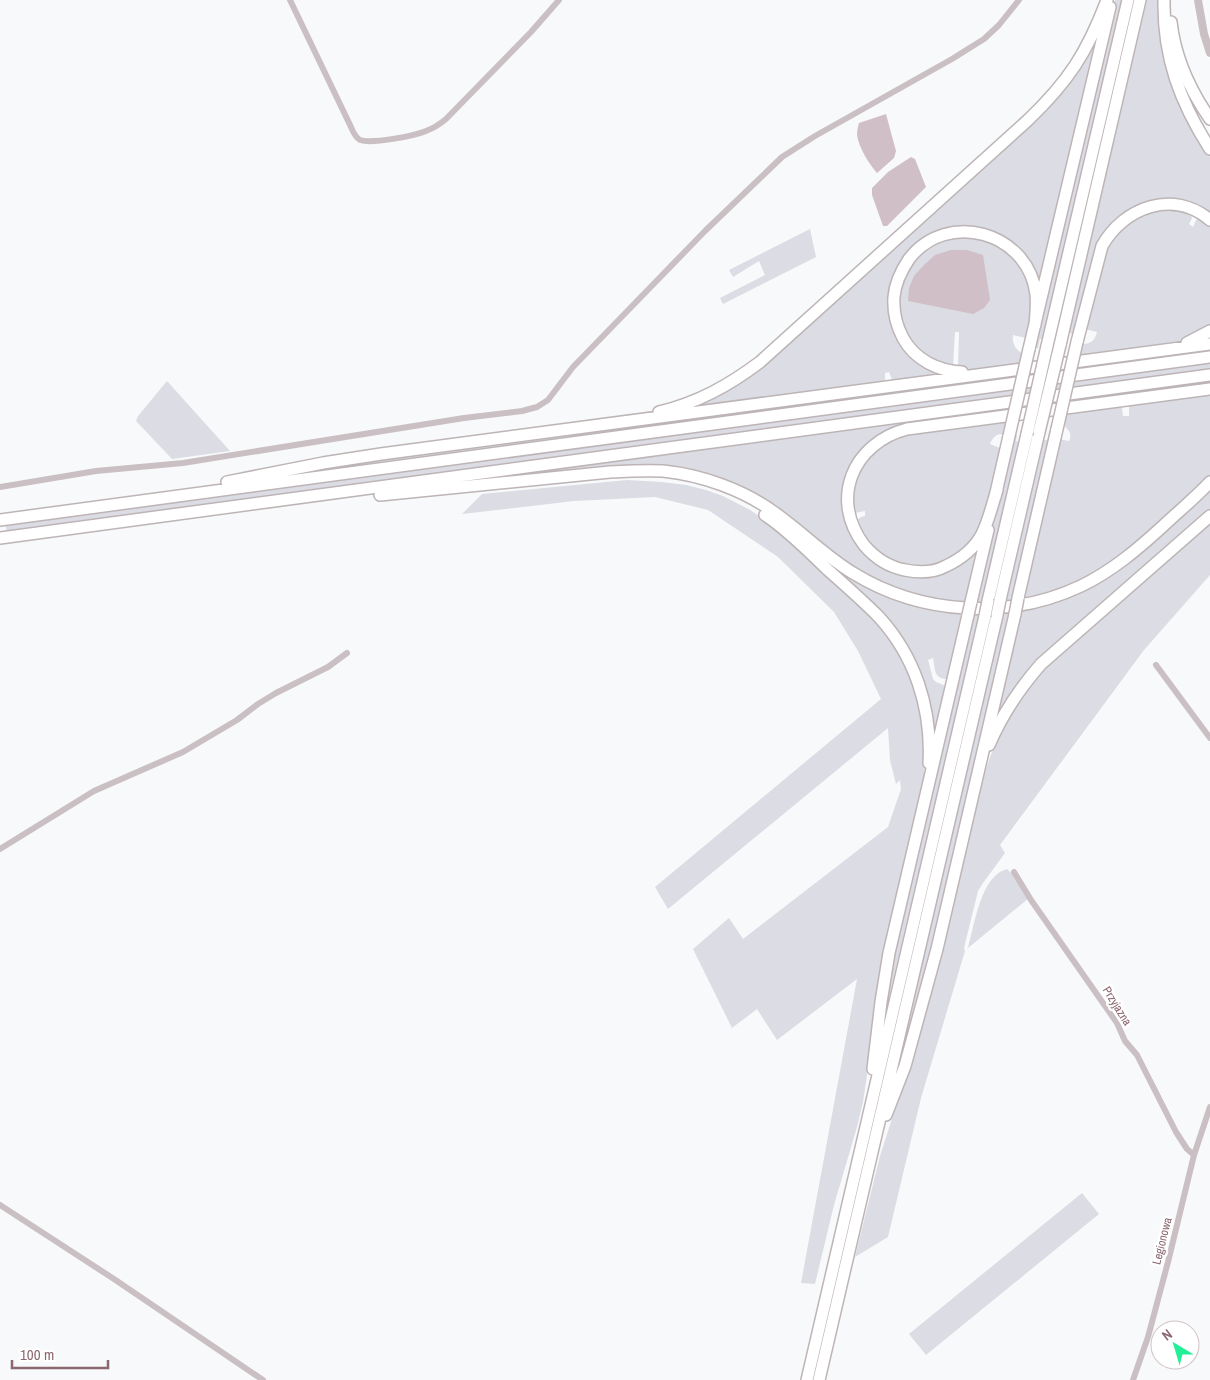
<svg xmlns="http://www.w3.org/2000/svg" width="1210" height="1380" font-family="'Archivo Narrow',sans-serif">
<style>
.green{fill:#dbdce4}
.water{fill:#d0bfc6}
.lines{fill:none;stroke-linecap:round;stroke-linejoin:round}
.motorway-casing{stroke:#bdb4b6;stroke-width:14}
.minor{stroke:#cac0c3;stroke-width:6}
.tertiary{stroke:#cac0c3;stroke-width:8}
.motorway{stroke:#fff;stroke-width:11}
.motorway-bridge-casing{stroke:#bdb4b6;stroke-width:14;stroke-linecap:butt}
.motorway-bridge{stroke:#fff;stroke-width:11}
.labels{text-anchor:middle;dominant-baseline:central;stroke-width:5;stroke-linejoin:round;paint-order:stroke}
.street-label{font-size:12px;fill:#8b676f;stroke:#fff}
</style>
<rect width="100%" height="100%" fill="#f8f9fa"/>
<path class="green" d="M1115,0H1123L1043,339H1040L1038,348H1033Z
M1133,0H1137L1056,346H1052L1067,286L1074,253Z
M1147,0H1160V27L1163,54L1170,78L1180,106L1191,129L1210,157V215L1182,203L1116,222L1074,343H1071L1073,334L1069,333Z
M1101,31L1039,292L1011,244L948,230L900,266L896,331L947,374L893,382L889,372L885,373V383L680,411L711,398L1070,81L1083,63Z
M1168,209L1190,213L1192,218L1189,224L1193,227L1196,220L1199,219L1210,225V326L1191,338L1180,341L1079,355L1082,344C1090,344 1095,341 1097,332L1085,329L1097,272L1111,239L1138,215Z
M810,229L816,257L723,304L720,298L765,275L759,261L733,277L729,270Z
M977,236L997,243L1019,262L1030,287L1031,314L1026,338L1013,335C1012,343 1015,349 1022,353L1020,363L976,369H963L958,365L959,332H955L953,367C948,366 942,366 937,364C928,360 920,352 914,344C884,307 900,257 943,239C951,236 968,237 977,236Z
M1210,349L1007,378L854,397L730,415L374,464L332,468L288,475L310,469Z
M1210,360V372L7,533L5,523Z
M167,381L230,451L172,459L136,421L138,416Z
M1210,383V386L892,430L846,486L863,549L919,575L981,544L966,604L948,602L895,589L857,571L785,515L673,468L468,482L837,430L905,423Z
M1210,393V475L1201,484L1125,554L1099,571L1069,586L1050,593L1027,599L1026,598L1022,599L1059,439L1069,441C1073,434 1068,429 1063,425L1066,412L1121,406L1122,408L1123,416H1129V405Z
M1007,420L1003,434C996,434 993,437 990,444L1000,448C997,464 993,480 989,497C987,508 985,520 979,530C961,562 928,575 894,562C883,558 872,551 866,542C861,536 859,527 856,521L861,517L865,516V511L855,513L853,512L852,495L856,478L864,463L878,447L902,435Z
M1055,429L1017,590L952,857L916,1019L893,1091L1044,440H1047L1050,430Z
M1013,435H1017L1016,441L1019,442C973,639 927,837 880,1035L887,978Z
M627,480L662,482L686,485L706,490L723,496L750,510L772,524L865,609L894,643L917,691L926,750L924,775L887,942L863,1102L857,1127L834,1205L815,1284L801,1283L857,979L777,1040L757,1009L732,1028L693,949L729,918L743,939L888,827L901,789L900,780L896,784L890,760L888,728L668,909L655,887L881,699L858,651L834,612L778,557L708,510L655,497L574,501L462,514L482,494Z
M1210,491V512L1056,646L995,727L1018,613L1025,611V610L1048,604L1077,594L1118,572L1146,549Z
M1210,522V575L1144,650L1000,845L1005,853L983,883L978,891L964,948L965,951L921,1098L888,1237L855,1257L880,1156L914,1050L979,790C990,756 1001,723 1023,694C1044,664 1074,641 1101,617C1137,585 1174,554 1210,522Z
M818,555C851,580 884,600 925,609C938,611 951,613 964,615L947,679C934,679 935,669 933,658L928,660L933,679L936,682L946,686L933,748L914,665Z
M1007,869L1011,873L1015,871L1029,898L968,948C974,926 981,875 1007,869Z
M1082,1193L1099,1214L926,1355L909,1334Z"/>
<path class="water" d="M886,114L896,151L894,158L877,173C869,164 859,148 857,135C857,131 858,126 859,123Z
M911,157L915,159L926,187L887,226H883L872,195V188L888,172Z
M951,250H967L983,255L990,300L984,308L973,314L908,301L909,288L914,276L923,266L935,255Z"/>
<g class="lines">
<defs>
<path id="motorway" d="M1164,0C1163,57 1180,102 1210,149
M1171,22C1175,58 1190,90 1210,119
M1077,342L1102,246C1124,207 1173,189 1210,220
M1187,343L1210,331
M1060,345L1140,0
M1047,346L1128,0
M1029,349L1110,7
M962,372C938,371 915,360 903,338C896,325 893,312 894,297C895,283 901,271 909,259C947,209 1028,232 1036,294C1037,304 1036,315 1035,325
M659,412C697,403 728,386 760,362L1027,121C1068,82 1087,53 1107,0
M227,482L323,463L381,454L1210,344
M997,490C992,505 989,520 982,534C974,549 961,559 946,566C933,573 919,573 905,570C889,567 875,558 864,545C829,499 853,443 907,429L1210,389
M380,495L610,472C628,471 646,470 663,471C702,475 744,490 775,513C802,532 825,556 853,573C921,615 1009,620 1081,586C1112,571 1138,549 1163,526C1179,511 1195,498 1210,482
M995,497L1009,436
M765,515C788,530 808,551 828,570C845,585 862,600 878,616C915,656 932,708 929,763
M0,520L1210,357
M0,538L1210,375
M1018,598L1057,429
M1000,600L1039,432
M988,601L1027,434
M971,602L988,530
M989,745C1002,715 1019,689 1041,664L1210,516
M873,1069L881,1002L889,953L968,615
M886,1115L905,1066L937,949L1015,614
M807,1380L985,616
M819,1380L997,615"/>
</defs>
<use href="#motorway" class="motorway-casing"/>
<path class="minor" d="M290,0L351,127C353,132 355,137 360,140C372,144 414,136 426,131C434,128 440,124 446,119L531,32L559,0
M0,487L96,471L183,463L464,418L522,411L537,407L548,400L573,367L705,231L782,157L815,136L952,59L984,39L999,25L1019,0
M1156,665L1210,738
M0,849L94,791L183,752L237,720L258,704L276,693L328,667L347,653
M1014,872L1031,900L1117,1023L1125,1041L1137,1055L1176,1132L1187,1149L1194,1155
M0,1205L114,1279L263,1380
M1133,1380L1148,1337L1168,1262L1194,1155L1210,1107"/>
<path class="tertiary" d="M1198,0L1204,34L1210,53"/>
<use href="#motorway" class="motorway"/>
<defs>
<path id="motorway-bridge" d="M1057,429L1077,342
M1039,432L1060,345
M1027,434L1047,346
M1009,436L1029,349
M1015,614L1018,598
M968,615L971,602
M997,615L1000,600
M985,616L988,601"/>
</defs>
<use href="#motorway-bridge" class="motorway-bridge-casing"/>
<use href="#motorway-bridge" class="motorway-bridge"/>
</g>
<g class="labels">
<g class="street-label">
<text transform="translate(1117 1006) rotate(58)">Przyjazna</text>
<text transform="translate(1162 1241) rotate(-76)">Legionowa</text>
</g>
</g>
<g transform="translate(1175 1345) rotate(322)"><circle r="24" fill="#ffffff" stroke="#d1c2c5"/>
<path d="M0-4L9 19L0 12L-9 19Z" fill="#23ef98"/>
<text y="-8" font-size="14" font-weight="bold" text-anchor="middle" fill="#8b676f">N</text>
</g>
<path d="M12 1360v8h96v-8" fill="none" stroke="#8b676f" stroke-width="2.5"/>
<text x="20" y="1360" font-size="15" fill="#8b676f" stroke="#ffffff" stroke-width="4" paint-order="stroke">100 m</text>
</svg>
